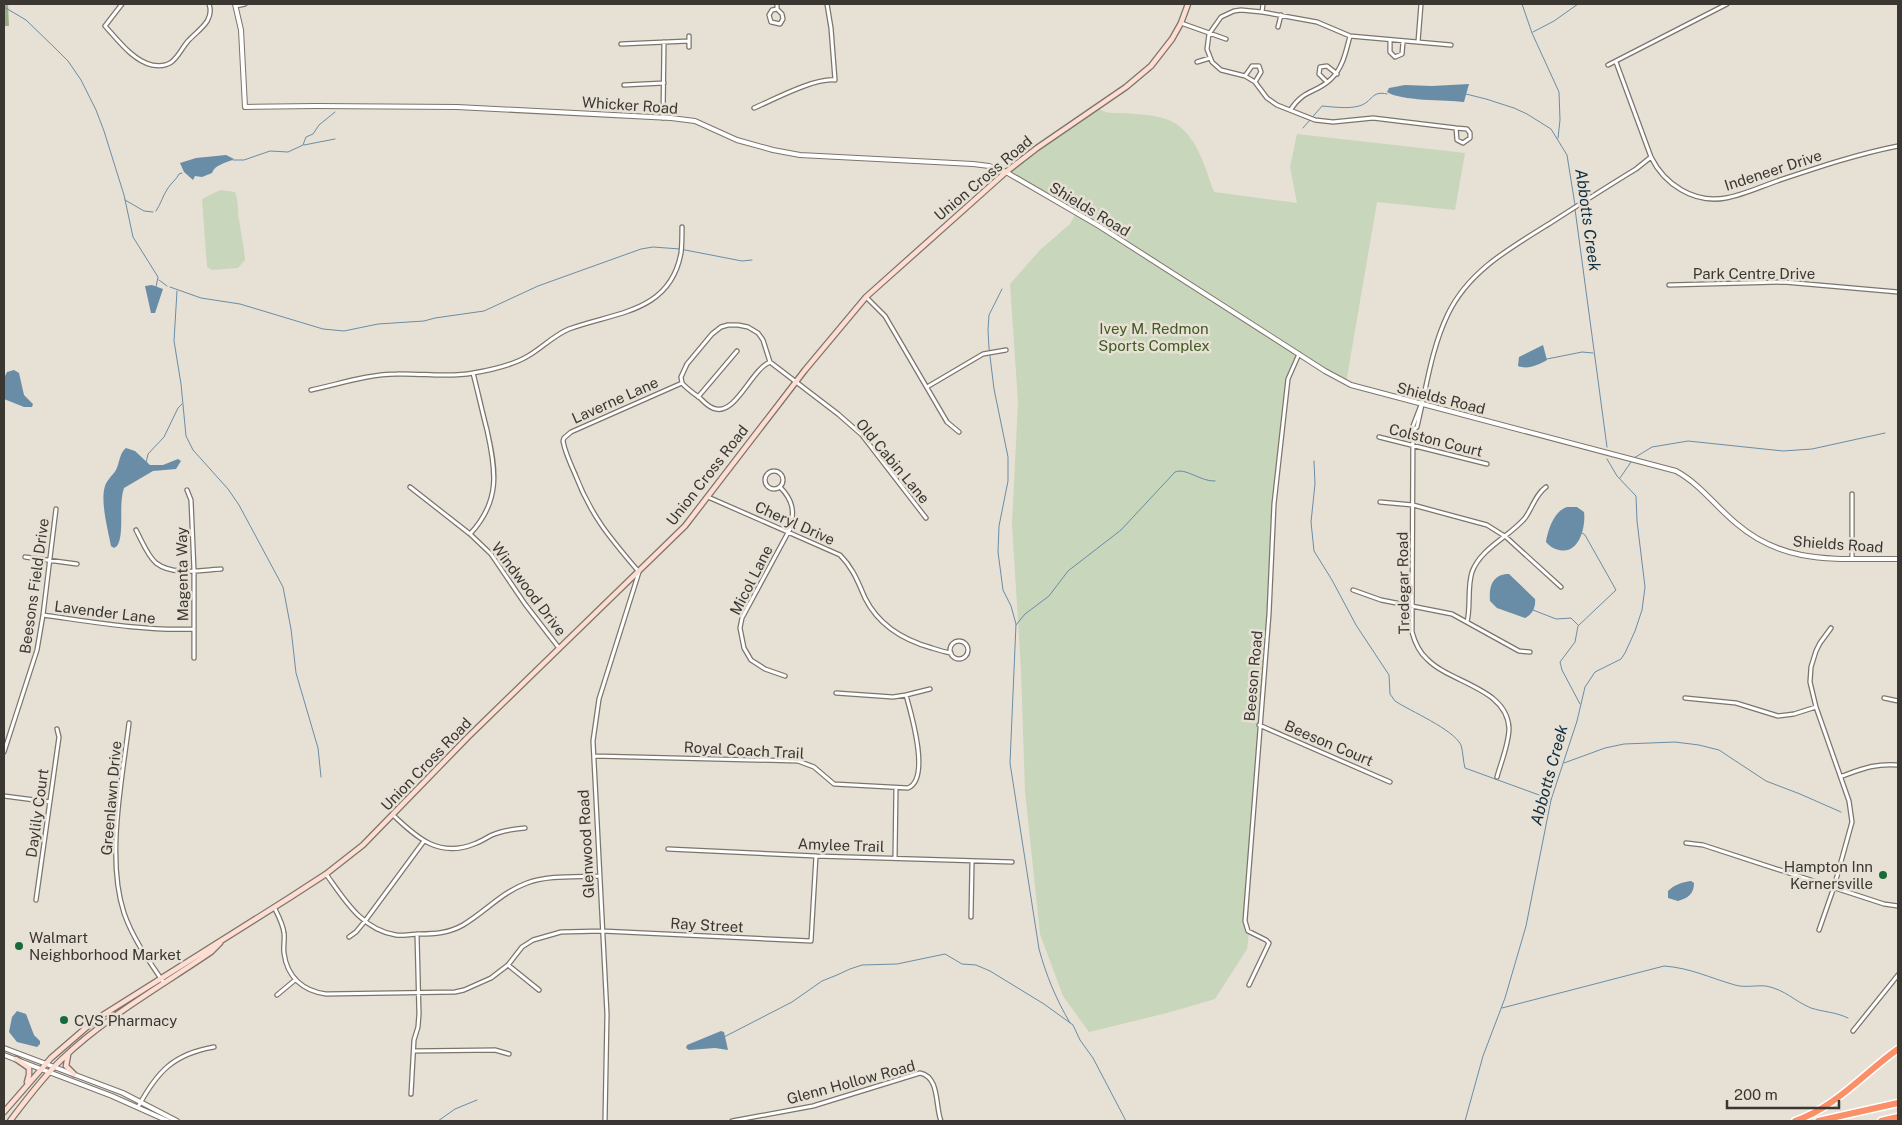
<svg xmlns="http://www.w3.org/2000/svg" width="1902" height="1125" font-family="'Public Sans',sans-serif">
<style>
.green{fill:#c8d6bb}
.forest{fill:#9bae89}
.water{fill:#698da6}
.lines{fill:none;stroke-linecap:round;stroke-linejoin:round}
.stream{stroke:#698da6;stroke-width:1}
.minor-casing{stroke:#7c756b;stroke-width:5.5}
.tertiary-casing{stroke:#7c756b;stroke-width:6}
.secondary-casing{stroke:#7c756b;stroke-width:7}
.motorway-casing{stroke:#fff;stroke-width:9}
.minor{stroke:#fff;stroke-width:3}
.tertiary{stroke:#fff;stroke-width:4}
.secondary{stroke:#feddd2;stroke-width:4.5}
.motorway{stroke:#fa8f68;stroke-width:6}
.poi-dot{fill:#186a3b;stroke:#e7e0d5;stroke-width:2}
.labels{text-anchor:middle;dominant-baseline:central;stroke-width:5;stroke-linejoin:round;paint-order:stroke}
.street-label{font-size:15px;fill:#3a3733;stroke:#e7e0d5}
.park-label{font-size:15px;fill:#415a23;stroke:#e7e0d5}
.poi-label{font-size:15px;fill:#3a3733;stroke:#e7e0d5;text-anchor:start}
.water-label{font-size:16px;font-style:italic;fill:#0c2c3f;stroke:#e7e0d5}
</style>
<rect width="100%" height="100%" fill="#e7e0d5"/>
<path class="green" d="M1097,107C1103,113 1111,113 1118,113C1135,114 1156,114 1171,121C1197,134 1205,168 1214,192L1297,203L1290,167L1297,134L1465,153L1455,210L1377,202L1346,383L1300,355L1288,379L1274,504L1269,614L1245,921L1249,932L1247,949L1215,999L1167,1013L1089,1032L1063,996L1040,934L1025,791L1021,670L1012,524L1018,402L1010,284L1040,250L1070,224L1076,213L1006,172Z
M220,190L235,192C239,201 237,211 239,220C241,234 244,246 245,260L238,268L212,270L207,267L202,199Z"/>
<path class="forest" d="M4,4H8L9,26H4Z"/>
<path class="water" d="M1469,84L1464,102C1446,100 1400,101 1387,92L1389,88L1405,85L1432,86Z
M226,155L234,159C227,163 215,164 212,173L202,177L195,176L193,180L184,172L180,163L196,158Z
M152,285L163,289L155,313H151L145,286Z
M1543,345L1547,360C1538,365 1528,370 1518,366L1519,357Z
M14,370L19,373L24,395L33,404L32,407H24L4,399V378L7,372Z
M126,448L135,451L150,465H163L178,459L181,461L176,469L153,471L124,488C118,505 125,534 117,546L114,548L111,546C108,530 100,501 105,486C107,480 112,476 116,470C120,462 119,454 126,448Z
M1567,507H1577L1584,512C1586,527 1579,555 1559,550C1554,549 1549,546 1546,542C1548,530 1554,511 1567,507Z
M1509,574L1535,599C1536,607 1532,615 1525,618L1497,608L1490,601C1489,587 1492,574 1509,574Z
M1691,881L1694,883C1694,894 1688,898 1678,901L1668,898V891C1674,885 1682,882 1691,881Z
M17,1011L26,1014L34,1035L40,1041V1044L37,1047L17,1042L9,1032L12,1017Z
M721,1031L724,1032L728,1050L715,1048L689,1050L686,1048L687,1045Z"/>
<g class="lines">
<path class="stream" d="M1522,4L1532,33L1559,92L1560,120L1558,138
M4,7L26,20L55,48L68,61L81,80L96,110L104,131L124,195L133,237L158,277L156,287
M1533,32L1554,21L1578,4
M1466,94L1486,99L1514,108L1527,114L1551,129L1567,155L1575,205
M1303,128L1322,106C1334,107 1348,109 1359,106C1373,102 1371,90 1387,94
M304,145L335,139
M233,160H244L270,151L288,152L303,145L306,137L313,134L319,125L335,112
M125,200L144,211L153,212
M1575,209L1607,447
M156,211C161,204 163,195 168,188C172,182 176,180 179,174L182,173
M159,280L167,286
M170,287L201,298L240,304L323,329L344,331L378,324L424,321L435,318L484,311L538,286L641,249L653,247L680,249L742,261L752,260
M1002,289L989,315L988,330L989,348L994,389L1008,457V481L999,526L998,552L1003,590L1011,606L1016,624L1010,763L1039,949C1046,975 1056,999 1070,1023
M177,291L174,341L181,384L186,436L193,450L228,489L239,505L283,587L291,629L296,673L318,748L321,777
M1547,359L1582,352L1593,353
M1634,458L1652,447L1688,441L1783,451L1812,449L1885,433
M1314,461L1315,484L1311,522L1314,551L1332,580L1356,625L1389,675L1390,694L1395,701C1410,711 1453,729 1461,745C1463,751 1463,761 1465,768L1550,799
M146,463L148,454L164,437L178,408L182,404
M1620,478L1631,462
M1533,610L1556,619L1571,618L1578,625
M1016,625L1025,614L1049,596L1068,571L1121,530L1175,472C1185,467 1201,482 1215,481
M1580,704L1562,670L1560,662L1575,642L1578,626L1616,590L1585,535L1582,533
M1564,763L1605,748L1624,744L1675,742L1699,745L1719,750L1766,781L1800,794L1841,812
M1502,1008L1664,966C1691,968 1710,978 1735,985C1745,988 1756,985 1766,986C1786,990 1794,1001 1811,1008C1823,1012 1836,1012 1848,1018
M724,1037L792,1002L822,981L837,975L850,969L862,965L897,964L945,954L962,964L976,965L990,971L1044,1004L1073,1025L1080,1040L1093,1058L1126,1121
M438,1121L455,1109L477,1100
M1465,1121L1483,1056L1505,998L1526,926L1551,800L1577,721L1585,687L1595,672L1621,659L1625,653L1635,631L1642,610L1645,587L1637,521L1636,496L1617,476L1607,459"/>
<defs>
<path id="minor" d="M122,4L105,26C117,39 133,61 152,65C175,69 177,54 188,41C198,30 215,21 209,4
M777,4V9L782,14L783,19L780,24L771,22L769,15L772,10L777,9
M236,6L245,4
M1262,12L1263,4
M1181,23L1226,39
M1278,27L1281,15
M689,36V47
M1390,41V52L1395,57L1402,54L1403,42
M1418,42L1421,4
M621,44L689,41
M1451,45L1350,36L1317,22L1262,12L1241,10L1234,11L1221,17L1209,34L1207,49L1212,62L1221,70L1245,76L1255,82L1267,98L1277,105L1315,120L1333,122L1373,118L1456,128L1467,129L1470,133V138L1463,143L1457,140L1456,128
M1197,62L1210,58
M1616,62L1651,157C1664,184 1694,204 1726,198C1743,195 1760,187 1777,181C1816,168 1857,154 1898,146
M1608,65L1727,4
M1245,76L1252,66H1259L1261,72L1255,82
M1327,82L1319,74L1320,67L1327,66L1337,74
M624,85L664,83
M754,108C775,99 814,78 835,80L831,28L827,4
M1291,109C1304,89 1317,93 1331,79C1343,68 1346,51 1350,36
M663,118L664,42
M1669,285L1784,282L1898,292
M866,297L885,316L947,422L959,432
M770,362C752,369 736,414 716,409C709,408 704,402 700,398C693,393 687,389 682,383L681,377L687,364L712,334L721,327L728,325H738L748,327L758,333L763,340L770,362L838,414L862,435L926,518
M927,387L983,354L1006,350
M311,390C339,384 369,374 397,374C423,373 448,378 473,373C491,370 513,365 528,356C542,348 554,335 569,329C615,312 670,313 681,253C682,245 682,235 682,227
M698,397L737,351
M1421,405L1413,426L1412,632C1415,643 1419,652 1427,659C1450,683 1507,688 1509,728C1509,744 1501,762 1497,777
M1414,430L1417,427C1426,390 1431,349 1448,314C1469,270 1512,247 1552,222C1580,204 1608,186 1636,169L1651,157
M1379,437L1487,464
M765 480a9 9 0 1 1 18 0a9 9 0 1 1-18 0Z
M410,487L470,534L491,554L525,604L559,648
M780,487C793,500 795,512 790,529L742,618L740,628L744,648L751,660L765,669L785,676
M187,490L191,500L194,570V658
M708,497L840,555C853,568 858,582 865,598C879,626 903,640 932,648C938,650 944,652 951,653
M1380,502L1413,505L1487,525L1506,537L1561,587
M136,530C142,541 147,555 156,563C173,576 202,570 221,569
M470,534C501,501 496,470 487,430C482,411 478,392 473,373
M25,557L77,564
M1852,558V494
M1353,590L1381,600L1452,614L1519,651L1530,652
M43,615C94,622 143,631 194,629
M1467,622C1471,606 1467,588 1472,572C1481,548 1509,537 1525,518C1533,507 1535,495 1546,487
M950 650a9 9 0 1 1 18 0a9 9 0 1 1-18 0Z
M836,693L893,697L906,695L930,689
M1685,698L1736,703L1778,716L1794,714L1816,707
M1884,698L1898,701
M129,723C122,781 106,858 124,913C133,939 149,961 164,983
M1259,725L1390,782
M4,752L37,650L43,615L56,509
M594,756L798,761L814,767L834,784L908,788C931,779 911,713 906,695
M1842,776C1862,769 1876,763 1898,765
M4,796L50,802
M393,815C417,838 439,858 474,844C480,842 486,838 492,835C503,830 514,829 525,828
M1686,843L1703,845L1884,904L1898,906
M668,849L816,856L1012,862
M895,858L896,788
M326,874C344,899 362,930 396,935C403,936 411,934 419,934C435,934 449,933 463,925C485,912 502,892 527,883C547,875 577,877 599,876
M36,900L59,737L57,729
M274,907C278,915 283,924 284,933C285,940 283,947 284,953C287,977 303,991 326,994L455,992L464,990L491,978L508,965L522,947L533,940L561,932L602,931L811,941L816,856
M971,917L972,862
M1819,930L1834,887L1852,822L1849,801L1816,707L1810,682L1811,667L1816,651L1820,643L1831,628
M349,937L356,932L365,921L424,841
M508,965L539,990
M1249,985L1269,943L1266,940L1248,931L1245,921L1269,614L1274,504L1288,379L1299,354
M277,995L295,980
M1853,1031L1898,975
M414,1051L495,1050L509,1054
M411,1094L414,1040L418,1027L419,1014L417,934
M138,1107C157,1072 173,1054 214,1047
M605,1121L607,1014L593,741L599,699L639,572C610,538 591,516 575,474C570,463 565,452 563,441L564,438L571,432L682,383
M732,1121L813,1106L920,1073C940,1077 935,1106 941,1121"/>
<path id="tertiary" d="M235,4L241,30L245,107L316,106L457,107L671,118L695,121L737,140L773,150L800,155L973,164L989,166L1006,172L1099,226L1325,371L1351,385L1676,471C1700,484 1716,507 1737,524C1786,566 1839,558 1898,559
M4,1048L123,1093L177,1121
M4,1055L112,1096L168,1121"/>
<path id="secondary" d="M68,1055L66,1066L74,1074
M16,1059L29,1068V1075L27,1082
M4,1112L51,1058L95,1020L289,898L326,874L363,845L468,737L685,526L805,370L866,297L1006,172L1037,148L1126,87L1151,66L1172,39L1181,23L1188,4
M10,1121C26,1100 42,1078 62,1059C106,1017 161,986 211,952L220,943"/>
<path id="motorway" d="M1795,1121C1836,1107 1864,1073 1898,1049
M1818,1121L1898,1103
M1881,1121L1898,1117"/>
</defs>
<use href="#minor" class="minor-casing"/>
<use href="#tertiary" class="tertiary-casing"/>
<use href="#secondary" class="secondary-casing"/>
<use href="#motorway" class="motorway-casing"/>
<use href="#minor" class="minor"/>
<use href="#tertiary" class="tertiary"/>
<use href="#secondary" class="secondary"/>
<use href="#motorway" class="motorway"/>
</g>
<g class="poi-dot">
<circle cx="1883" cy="875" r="5"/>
<circle cx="19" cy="946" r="5"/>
<circle cx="64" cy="1020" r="5"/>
</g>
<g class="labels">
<g class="street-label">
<text transform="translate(630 105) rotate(4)">Whicker Road</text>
<text transform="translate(1773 170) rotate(-18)">Indeneer Drive</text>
<text transform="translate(983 178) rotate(-40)">Union Cross Road</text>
<text transform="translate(1090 209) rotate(31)">Shields Road</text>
<text x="1754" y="273">Park Centre Drive</text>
<text transform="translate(1441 398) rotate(14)">Shields Road</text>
<text transform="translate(615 400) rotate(-24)">Laverne Lane</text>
<text transform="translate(1436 440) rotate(14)">Colston Court</text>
<text transform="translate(893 461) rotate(50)">Old Cabin Lane</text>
<text transform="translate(707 475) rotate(-52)">Union Cross Road</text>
<text transform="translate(795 523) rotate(24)">Cheryl Drive</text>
<text transform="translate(1838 544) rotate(4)">Shields Road</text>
<text transform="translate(182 574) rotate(-91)">Magenta Way</text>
<text transform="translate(751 580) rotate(-63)">Micol Lane</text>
<text transform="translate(1403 583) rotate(-91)">Tredegar Road</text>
<text transform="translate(34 586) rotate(-82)">Beesons Field Drive</text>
<text transform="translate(529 589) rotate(53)">Windwood Drive</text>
<text transform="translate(105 612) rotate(7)">Lavender Lane</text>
<text transform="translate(1253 676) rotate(-85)">Beeson Road</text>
<text transform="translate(1329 743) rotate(23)">Beeson Court</text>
<text transform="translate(744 750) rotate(3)">Royal Coach Trail</text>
<text transform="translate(426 764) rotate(-46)">Union Cross Road</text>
<text transform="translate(111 798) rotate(-85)">Greenlawn Drive</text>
<text transform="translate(37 813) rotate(-82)">Daylily Court</text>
<text transform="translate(586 844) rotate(-93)">Glenwood Road</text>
<text transform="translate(841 845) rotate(2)">Amylee Trail</text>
<text transform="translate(707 925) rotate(3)">Ray Street</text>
<text transform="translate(851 1082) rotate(-15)">Glenn Hollow Road</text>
</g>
<g class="park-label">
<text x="1154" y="328">Ivey M. Redmon<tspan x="1154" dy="17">Sports Complex</tspan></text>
</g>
<g class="poi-label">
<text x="1873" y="866" text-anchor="end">Hampton Inn<tspan x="1873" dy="17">Kernersville</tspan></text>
<text x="29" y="937">Walmart<tspan x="29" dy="17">Neighborhood Market</tspan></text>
<text x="74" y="1020">CVS Pharmacy</text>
</g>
<g class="water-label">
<text transform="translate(1588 220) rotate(82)">Abbotts Creek</text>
<text transform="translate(1549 775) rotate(-75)">Abbotts Creek</text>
</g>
</g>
<rect width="1902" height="1125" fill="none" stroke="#3a3733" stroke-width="10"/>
<path d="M1727 1100v8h112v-8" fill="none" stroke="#3a3733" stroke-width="2.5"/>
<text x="1734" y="1100" font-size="15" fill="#3a3733" stroke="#e7e0d5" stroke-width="4" paint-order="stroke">200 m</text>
</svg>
